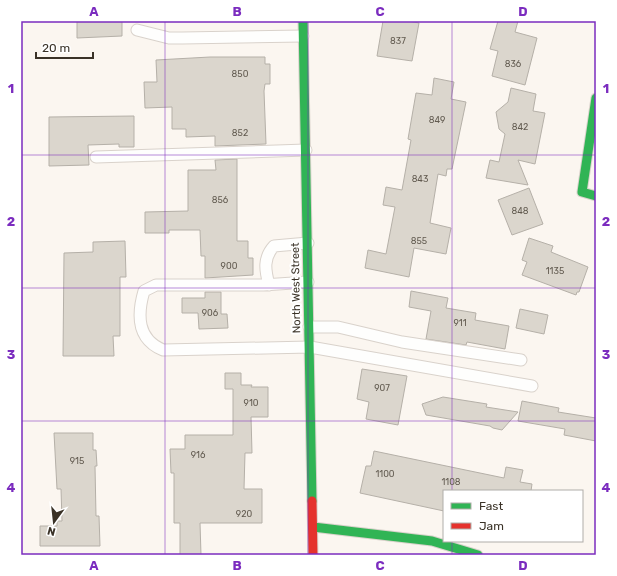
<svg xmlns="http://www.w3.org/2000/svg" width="617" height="576" font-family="Rubik,sans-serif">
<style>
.building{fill:#dbd6cd;stroke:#b5b0a8}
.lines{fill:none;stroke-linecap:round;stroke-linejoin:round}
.lane-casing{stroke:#d9d2cb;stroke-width:13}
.fast-casing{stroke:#d9d2cb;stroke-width:11}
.jam-casing{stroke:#d9d2cb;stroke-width:11}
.lane{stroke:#fefefd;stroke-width:11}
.fast{stroke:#30b455;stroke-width:9}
.jam{stroke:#e5322d;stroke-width:9}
.grid{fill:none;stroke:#7b2cbf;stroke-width:1;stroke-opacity:0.55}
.labels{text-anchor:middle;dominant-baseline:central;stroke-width:4;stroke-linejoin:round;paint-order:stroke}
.number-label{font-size:9px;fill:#625b50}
.street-label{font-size:11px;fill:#3a3227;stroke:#fff}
.neatline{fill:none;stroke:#7b2cbf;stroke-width:1.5}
.grid-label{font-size:13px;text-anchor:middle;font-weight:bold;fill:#7b2cbf}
</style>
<rect width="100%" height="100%" fill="#fbf6f0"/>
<path class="building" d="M77,21H122V36L77,38Z
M383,21H408L419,23L412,61L377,56Z
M498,21H518L515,32L537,38L525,85L492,76L498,51L490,49Z
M210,57H265V64H270V84H265L264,91L266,144L215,146V136L186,137V129H172V107L145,108L144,82H157L156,60Z
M434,78L454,82L451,99L466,102L452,169H447L446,176L438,174L430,223L451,228L446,254L414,248L409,277L365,268L368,250L386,254L395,207L383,205L386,187L402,190L411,140L408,139L416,93L432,95Z
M511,88L536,94L533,111L545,113L535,164L518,160L528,185L486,178L490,160L499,162L505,134L499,129L496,112L508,102Z
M134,116V147H119V144L88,145L89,165L49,166V117Z
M237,159V241H248V258H253V275L205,278V256H201L200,230H169V233H145V212L188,211V170H216L215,160Z
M529,188L543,224L512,235L498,200Z
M529,238L553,246L551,252L588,267L579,292H577L576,295L522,275L527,262L522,260Z
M125,241L126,277H120V336H113L114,356H63L64,253L93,252V242Z
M411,291L448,298L446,308L476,313L475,320L509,326L505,349L467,342L466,345L426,339L431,311L409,307Z
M205,292H221V314H227L228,328L199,329L198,313H182V298H205Z
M520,309L548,315L544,334L516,328Z
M362,369L407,376L398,425L366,419L369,402L357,399Z
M225,373H241V385H252L251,387H268V417H251L252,453H245L244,489H262V523H200L201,555H180V523H174V473H171L170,449H185V435H233V389H225Z
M443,397L487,404L486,407L518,412L502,430L493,428L490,426L426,415L422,404Z
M522,401L559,408L558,412L596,418V441L564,435L565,429L518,421Z
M54,433H93V450H96L97,466H95L96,516H99L100,546H40V526H57V521H62L61,489H57Z
M374,451L504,478L506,467L523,470L520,482L532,484L531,491H444V511L360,493L366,466H371Z"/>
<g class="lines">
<defs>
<path id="lane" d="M137,30L169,38H182L303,36
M96,157L306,150
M308,282L263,285H156L144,291C137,315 137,339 163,350L310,347L532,386
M269,285C265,270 263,258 274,246L308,243
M309,327H338L402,342L521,360"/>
<path id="fast" d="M303,21L312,501
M596,98L582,192L596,196
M313,527L432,541L478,555"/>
<path id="jam" d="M312,501L313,555"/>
</defs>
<use href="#lane" class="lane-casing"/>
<use href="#fast" class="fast-casing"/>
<use href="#jam" class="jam-casing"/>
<use href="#lane" class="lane"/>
<use href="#fast" class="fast"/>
<use href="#jam" class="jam"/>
</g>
<path class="grid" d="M165,21V555M308,21V555M452,21V491M21,155H596M21,288H596M21,421H596M452,541V555"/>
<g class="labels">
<g class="number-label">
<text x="398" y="41">837</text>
<text x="513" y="64">836</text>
<text x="240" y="74">850</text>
<text x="437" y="120">849</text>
<text x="520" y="127">842</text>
<text x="240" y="133">852</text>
<text x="420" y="179">843</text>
<text x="220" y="200">856</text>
<text x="520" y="211">848</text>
<text x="419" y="241">855</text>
<text x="229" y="266">900</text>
<text x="555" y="271">1135</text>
<text x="210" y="313">906</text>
<text x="460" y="323">911</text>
<text x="382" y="388">907</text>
<text x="251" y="403">910</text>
<text x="198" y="455">916</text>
<text x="77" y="461">915</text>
<text x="385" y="474">1100</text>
<text x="451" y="482">1108</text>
<text x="244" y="514">920</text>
</g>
<g class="street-label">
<text transform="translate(296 288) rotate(-91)">North West Street</text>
</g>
</g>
<rect width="617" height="576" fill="none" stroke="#ffffff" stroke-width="44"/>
<rect x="443" y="490" width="140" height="52" fill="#ffffff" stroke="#b0ada9"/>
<rect x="451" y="503" width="20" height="6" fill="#30b455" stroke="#b0ada9"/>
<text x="479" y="510" font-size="12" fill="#3a3227">Fast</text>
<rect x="451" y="523" width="20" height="6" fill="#e5322d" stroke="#b0ada9"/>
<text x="479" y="530" font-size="12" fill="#3a3227">Jam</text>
<g transform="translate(54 522) rotate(195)" stroke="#ffffff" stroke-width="3" paint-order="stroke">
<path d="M0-3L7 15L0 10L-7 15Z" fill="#3a3227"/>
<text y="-6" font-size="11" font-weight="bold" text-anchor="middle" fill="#3a3227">N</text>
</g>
<path d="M36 52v6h57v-6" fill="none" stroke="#3a3227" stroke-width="2"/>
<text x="42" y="52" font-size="12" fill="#3a3227" stroke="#ffffff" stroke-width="3" paint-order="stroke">20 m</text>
<rect x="22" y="22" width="573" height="532" class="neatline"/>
<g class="grid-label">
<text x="94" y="16">A</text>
<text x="237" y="16">B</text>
<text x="380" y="16">C</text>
<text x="523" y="16">D</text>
<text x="11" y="93">1</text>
<text x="606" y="93">1</text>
<text x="11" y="226">2</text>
<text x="606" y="226">2</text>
<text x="11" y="359">3</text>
<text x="606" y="359">3</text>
<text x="11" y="492">4</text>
<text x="606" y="492">4</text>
<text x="94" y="570">A</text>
<text x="237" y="570">B</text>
<text x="380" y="570">C</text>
<text x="523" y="570">D</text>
</g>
</svg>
